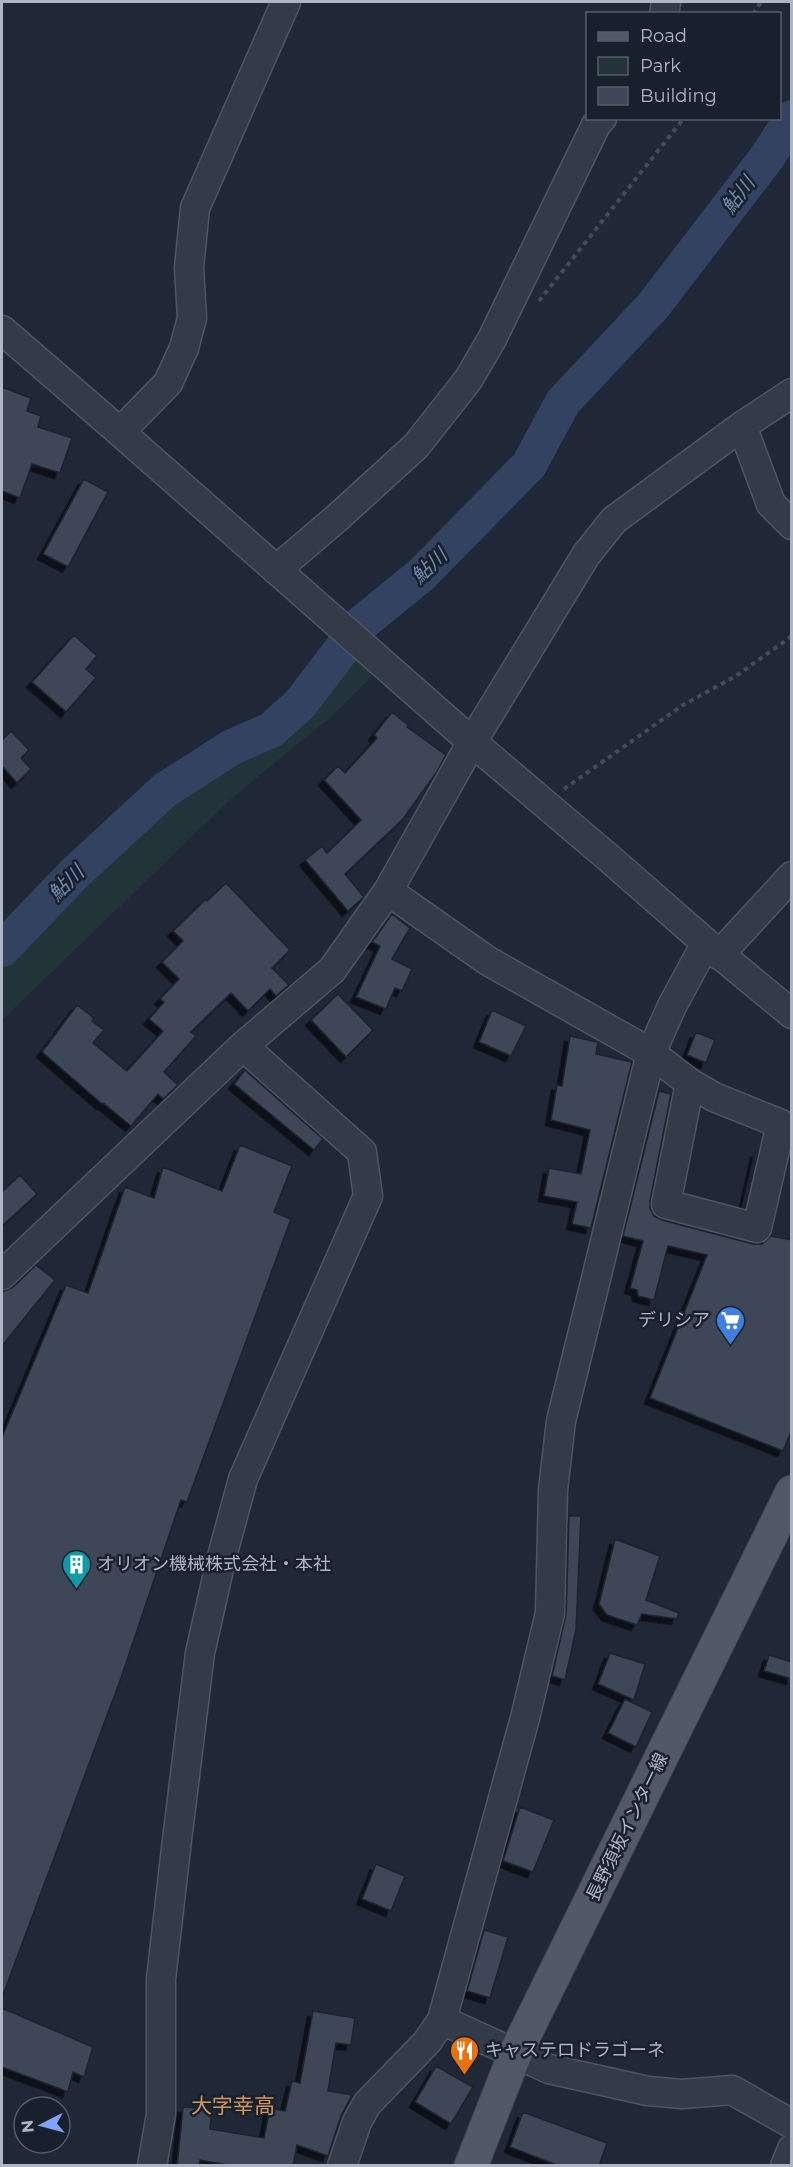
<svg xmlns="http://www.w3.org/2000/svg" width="793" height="2167" font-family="Montserrat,'Noto Sans JP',sans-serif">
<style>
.green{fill:#223439}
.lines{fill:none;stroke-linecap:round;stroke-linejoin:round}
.river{stroke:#334260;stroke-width:36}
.building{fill:#3c4658;stroke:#1b222f;stroke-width:1.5;filter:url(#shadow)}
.minor-casing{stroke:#4e5563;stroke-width:31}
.major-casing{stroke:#3d4452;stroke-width:35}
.path{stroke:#3c5053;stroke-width:4;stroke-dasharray:4.5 4.5;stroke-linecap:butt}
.minor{stroke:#333a48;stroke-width:28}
.major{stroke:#515968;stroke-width:33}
.labels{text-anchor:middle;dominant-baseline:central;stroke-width:5;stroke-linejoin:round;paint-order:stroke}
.poi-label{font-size:18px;fill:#aeb5c5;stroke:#19202d;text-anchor:start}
.street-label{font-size:18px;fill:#aeb5c5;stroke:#19202d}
.water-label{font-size:20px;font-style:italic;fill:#7589ae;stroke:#19202d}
.quarter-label{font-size:21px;fill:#d49759;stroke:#19202d}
</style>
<defs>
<filter id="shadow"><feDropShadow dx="-5.5" dy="5.5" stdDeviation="0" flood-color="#0009"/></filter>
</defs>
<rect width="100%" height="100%" fill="#202838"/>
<path class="green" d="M351,650L372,676L333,715L234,796L2,1020V965L177,792L250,746L289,731Z"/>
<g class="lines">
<path class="river" d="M2,949L75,873L165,790L232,747L271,730L300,704L362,623L421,575L529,465L563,402L653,306L768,156L792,118"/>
</g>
<path class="building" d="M2,387L31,398L27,411L41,416L38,427L72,438L60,473L32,464L20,498L2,491Z
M84,479L108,492L68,567L43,554Z
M74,635L97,656L86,669L96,678L66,712L32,682Z
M392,712L408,725L407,727L446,755L436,773L403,819L345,874L364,897L348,911L305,860L322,846L327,853L361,820L324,780L338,766L345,773L377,738L374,735Z
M11,731L29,750L21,758L31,769L17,783L2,766V740Z
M226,883L290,950L272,968L289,985L276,996L270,989L248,1011L231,993L191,1032L196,1036L164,1072L178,1085L163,1099L158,1094L131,1126L103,1103L102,1104L42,1052L77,1005L94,1018L92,1021L104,1030L93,1043L127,1071L163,1031L149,1019L164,1002L160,999L179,979L162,962L183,941L173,931L206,899L207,901Z
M392,914L410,928L392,959L412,969L402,991L395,988L386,1009L356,997L380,946L372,942Z
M338,994L373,1030L346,1057L311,1020Z
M492,1010L526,1026L511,1056L479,1042Z
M696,1032L715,1040L706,1063L687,1055Z
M570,1036L598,1042L596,1054L632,1062L591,1228L572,1224L577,1202L544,1196L549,1168L581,1174L590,1130L551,1120L557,1085L562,1086Z
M245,1070L323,1139L314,1150L234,1084Z
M659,1091L671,1094L650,1201V1208L654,1216L662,1220L753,1244H762L771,1236L792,1240V1430L783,1451L650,1398L707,1255L668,1246L654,1300L638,1296L637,1290L630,1288L643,1241L623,1236Z
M240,1145L292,1166L274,1212L291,1219L187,1502L181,1500L121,1678L3,1995H2V1437L66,1285L88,1293L125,1187L154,1198L163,1167L222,1191Z
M756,1152H758L745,1208L744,1207Z
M20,1175L37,1194L2,1226V1192Z
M36,1265L55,1280L2,1346V1292L13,1287Z
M569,1516H581L576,1630L565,1680L552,1676L566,1614Z
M615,1539L660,1556L646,1600L679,1613L677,1619L642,1614L637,1625L607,1615L599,1604Z
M610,1653L645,1664L634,1700L598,1684Z
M769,1655L792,1662V1679L764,1671Z
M625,1699L652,1712L636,1747L608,1733Z
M520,1807L554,1820L533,1872L503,1861Z
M376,1864L405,1876L391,1911L362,1899Z
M484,1930L508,1937L490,1998L467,1991Z
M2,2008L93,2047L84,2077L73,2072L68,2092L2,2067Z
M313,2011L355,2018L351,2045L336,2043L328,2091L352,2095L341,2116L328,2156L297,2145L293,2166H233L200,2160L199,2166H177L183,2107L212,2109L210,2129L264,2138L270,2108L285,2111L292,2081L300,2083Z
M436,2066L473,2087L451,2124L415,2102Z
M523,2112L607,2143L599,2166H559L510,2147Z"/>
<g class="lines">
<defs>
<path id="minor" d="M664,14L666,2
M2,330L120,432L472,742L610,859L706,943L792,1014
M742,426L771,504L792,525
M120,432L168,383L184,348L192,318L189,268L195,208L286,2
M276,570L337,518L416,446L468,380L492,339L596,125L602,118
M388,891L488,961L651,1053L690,1083L714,1097L781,1124L757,1228L666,1204L690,1083
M719,955L792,876
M2,1275L243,1046L332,970L388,891L472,742L586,555L614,520L742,426L792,393
M442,2020L549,2069L648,2091L682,2094L732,2090L792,2124
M152,2166L161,2114V1979L177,1840L200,1653L221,1560L243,1479L368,1196L362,1152L243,1046
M342,2166L357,2122L367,2104L427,2042L442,2020L525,1718L550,1613L553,1490L561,1421L592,1295L651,1053L672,1006L706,943
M785,2166L792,2149"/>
<path id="major" d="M471,2166L515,2054L792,1492"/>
</defs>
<use href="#minor" class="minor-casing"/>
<use href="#major" class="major-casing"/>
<path class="path" d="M753,14L761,2
M539,301L684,118
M564,789L683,705L736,676L792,636"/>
<use href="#minor" class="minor"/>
<use href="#major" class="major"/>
</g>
<defs>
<symbol id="supermarket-pin" viewBox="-11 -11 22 30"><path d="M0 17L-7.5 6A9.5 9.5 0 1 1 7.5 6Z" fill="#3f7fe0" stroke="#19202d"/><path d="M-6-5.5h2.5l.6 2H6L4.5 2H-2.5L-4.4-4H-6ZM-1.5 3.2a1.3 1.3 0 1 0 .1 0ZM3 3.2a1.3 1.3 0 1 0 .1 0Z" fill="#fff"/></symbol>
<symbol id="building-pin" viewBox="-11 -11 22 30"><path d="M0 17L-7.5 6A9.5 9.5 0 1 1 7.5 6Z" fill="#0f9aa8" stroke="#19202d"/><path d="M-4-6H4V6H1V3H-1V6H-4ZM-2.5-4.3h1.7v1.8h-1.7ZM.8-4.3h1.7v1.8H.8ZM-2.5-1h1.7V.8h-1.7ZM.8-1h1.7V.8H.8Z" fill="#fff"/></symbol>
<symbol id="restaurant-pin" viewBox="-11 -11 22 30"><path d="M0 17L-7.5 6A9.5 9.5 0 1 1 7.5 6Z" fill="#e8710a" stroke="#19202d"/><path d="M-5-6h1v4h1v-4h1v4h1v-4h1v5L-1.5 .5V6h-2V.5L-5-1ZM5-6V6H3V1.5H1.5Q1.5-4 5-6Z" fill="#fff"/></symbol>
</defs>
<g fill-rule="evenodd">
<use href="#supermarket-pin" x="714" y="1304" width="33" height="45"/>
<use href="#building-pin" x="60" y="1548" width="33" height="45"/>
<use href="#restaurant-pin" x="448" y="2034" width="33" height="45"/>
</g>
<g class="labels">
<g class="poi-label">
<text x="710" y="1320" text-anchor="end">デリシア</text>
<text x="97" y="1564">オリオン機械株式会社・本社</text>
<text x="485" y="2050">キャステロドラゴーネ</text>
</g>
<g class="street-label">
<text transform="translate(627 1827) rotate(-64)">長野須坂インター線</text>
</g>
<g class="water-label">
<text transform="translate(738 195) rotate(-53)">鮎川</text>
<text transform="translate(429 566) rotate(-43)">鮎川</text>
<text transform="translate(66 883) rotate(-45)">鮎川</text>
</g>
<g class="quarter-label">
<text x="233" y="2105">大字幸高</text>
</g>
</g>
<rect width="793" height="2167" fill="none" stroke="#aeb5c5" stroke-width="6"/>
<rect x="586" y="12" width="195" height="108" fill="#19202d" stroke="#555c6a" stroke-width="1.5"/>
<rect x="598" y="32" width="30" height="9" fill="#515968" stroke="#555c6a" stroke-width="1.5"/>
<text x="640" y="42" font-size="18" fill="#aeb5c5">Road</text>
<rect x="598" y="57" width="30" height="18" fill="#223439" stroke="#555c6a" stroke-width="1.5"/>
<text x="640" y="72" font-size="18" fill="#aeb5c5">Park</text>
<rect x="598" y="87" width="30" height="18" fill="#3c4658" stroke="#555c6a" stroke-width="1.5"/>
<text x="640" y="102" font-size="18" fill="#aeb5c5">Building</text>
<g transform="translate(42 2125) rotate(264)"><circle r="28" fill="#19202d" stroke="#555c6a" stroke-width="1.5"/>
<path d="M0-4.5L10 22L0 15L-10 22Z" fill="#7ea5f9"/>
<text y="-9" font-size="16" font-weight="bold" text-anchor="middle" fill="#aeb5c5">N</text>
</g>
</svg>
